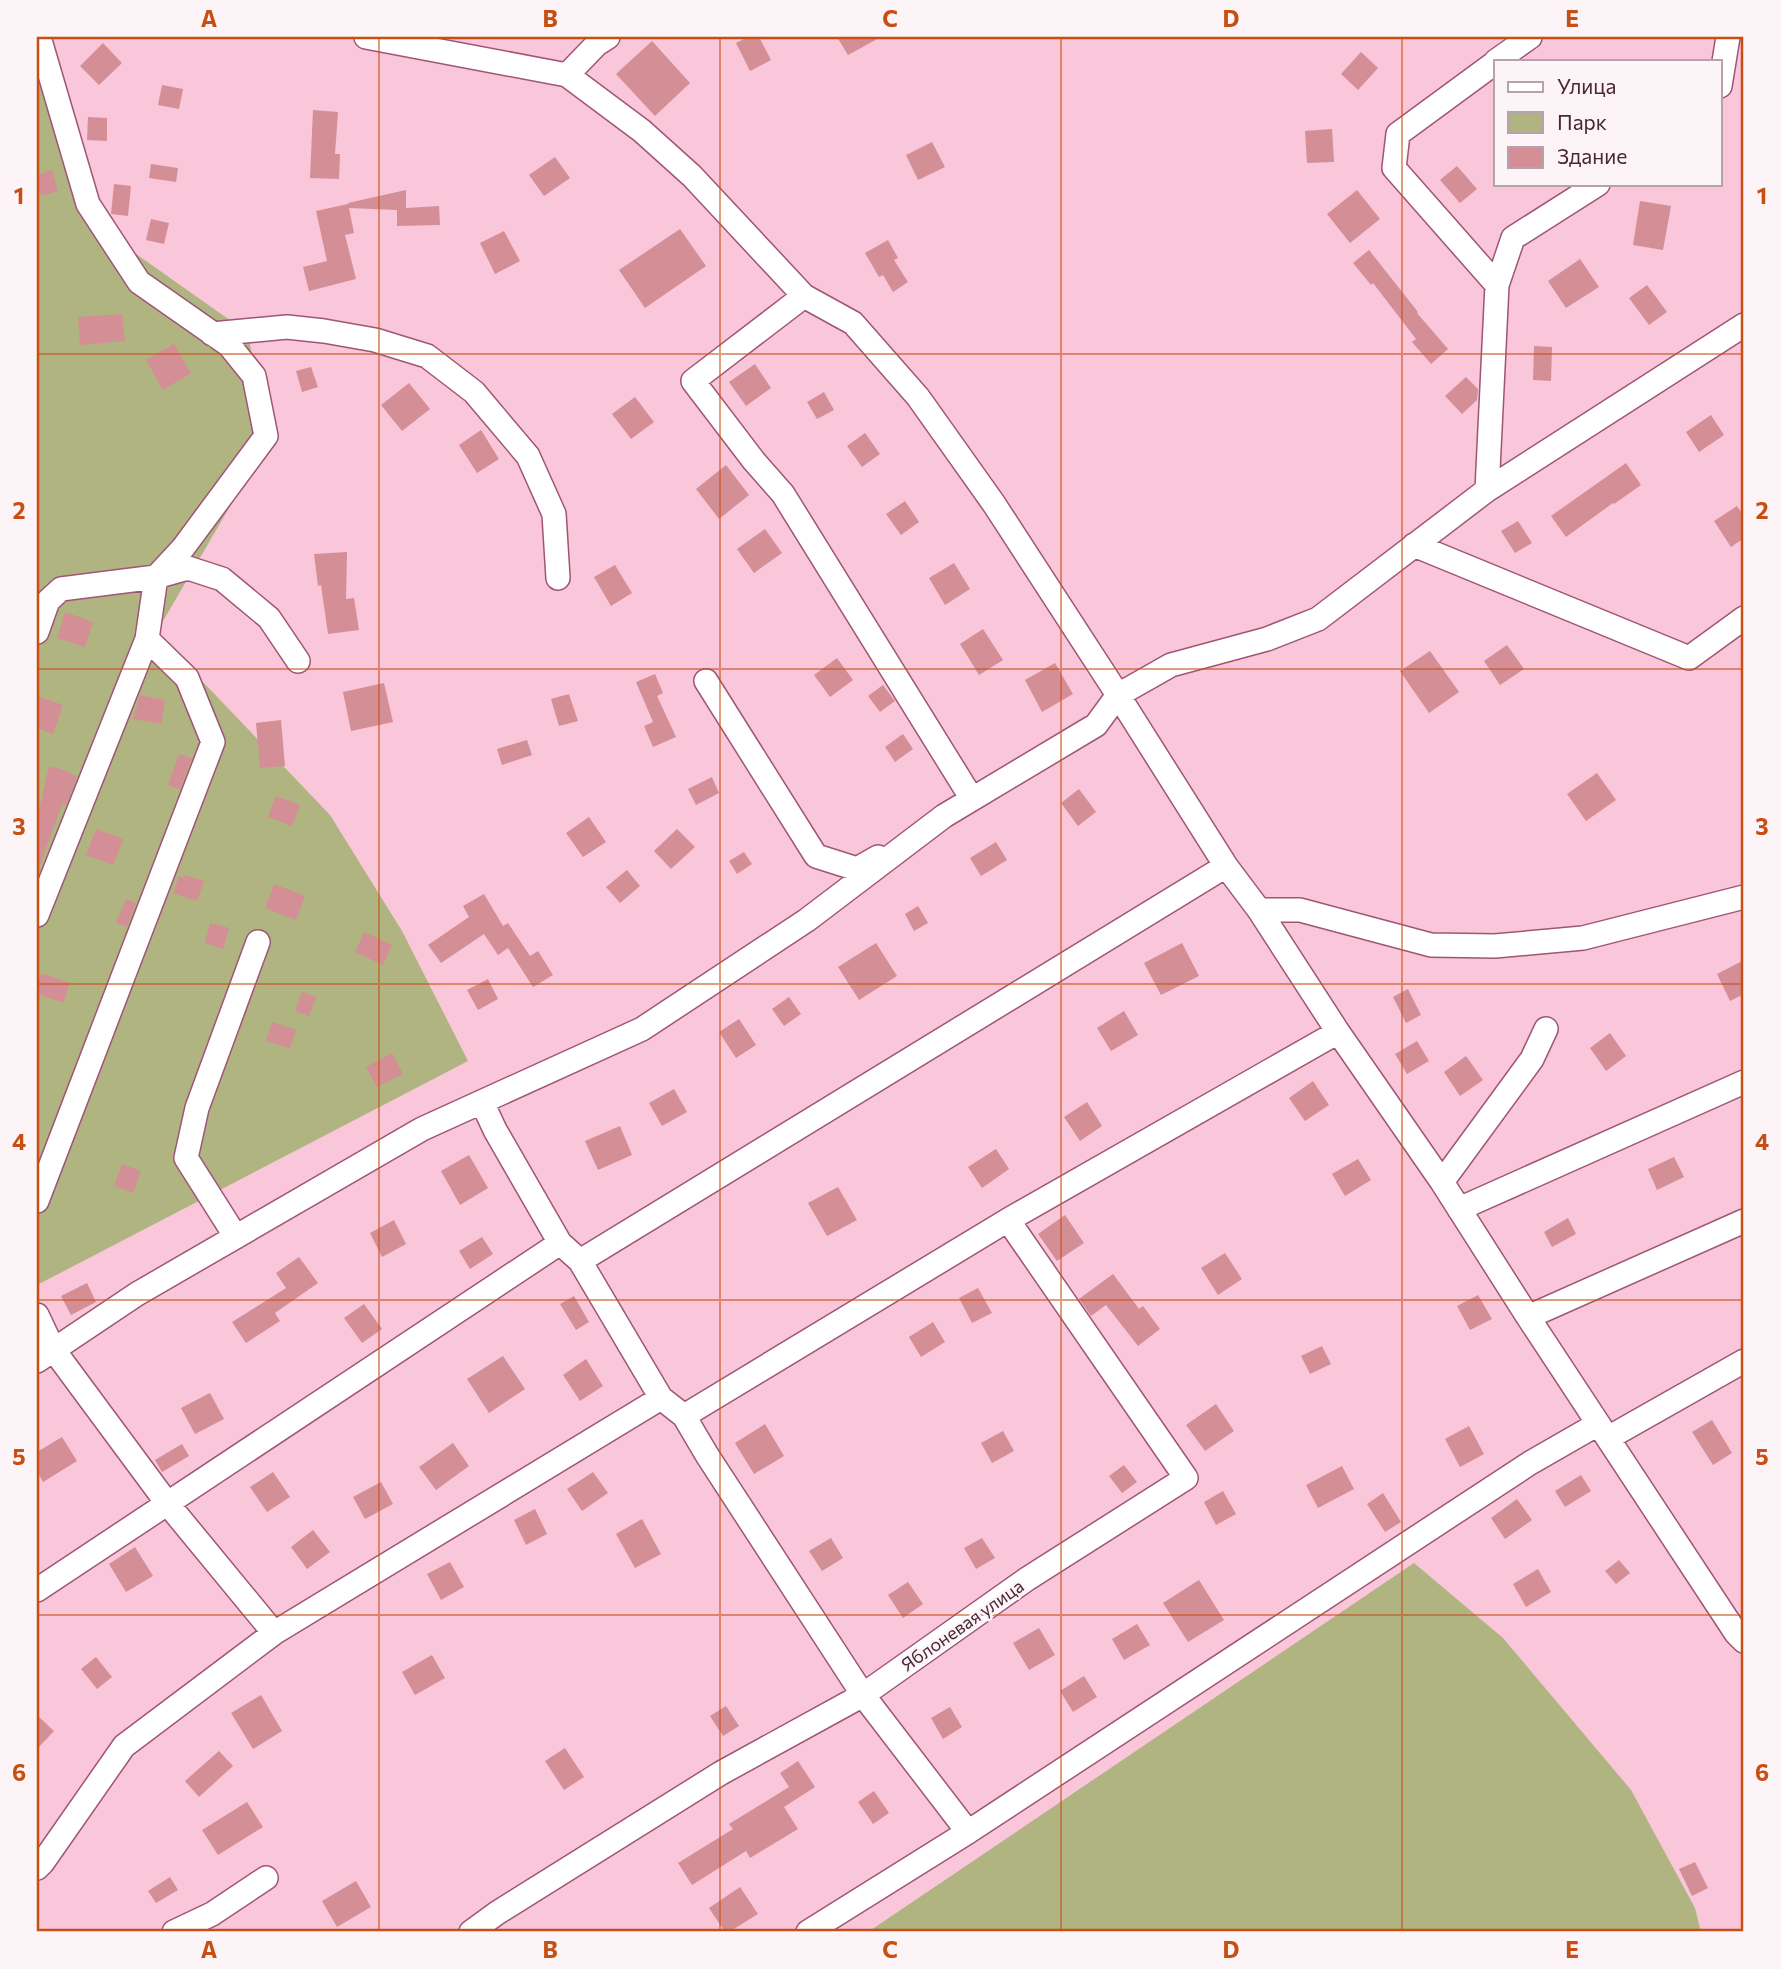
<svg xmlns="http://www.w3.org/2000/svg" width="1781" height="1969" font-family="Commissioner,sans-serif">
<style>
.green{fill:#afb480}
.building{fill:#d48e95}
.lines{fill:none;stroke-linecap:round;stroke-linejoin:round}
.minor-casing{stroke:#9f5576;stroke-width:26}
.minor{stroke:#fff;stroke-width:23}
.grid{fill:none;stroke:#c84f14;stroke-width:2;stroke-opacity:0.55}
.labels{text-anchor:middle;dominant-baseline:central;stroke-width:5;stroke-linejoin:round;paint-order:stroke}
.street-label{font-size:18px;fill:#482736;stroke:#fdf4f8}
.neatline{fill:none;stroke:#c84f14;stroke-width:2.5}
.grid-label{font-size:23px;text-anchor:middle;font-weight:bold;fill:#c84f14}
</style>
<rect width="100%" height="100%" fill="#f9c6da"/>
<path class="green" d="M37,55L105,232L248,333L267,443L156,633L330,815L402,931L468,1061L37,1285Z
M1414,1563L1503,1638L1631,1790L1695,1908L1701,1932H868Z"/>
<path class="building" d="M748,37H759L771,60L750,71L736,43Z
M837,37H881L848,55Z
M652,41L690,83L655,116L616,74Z
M103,43L122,63L99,85L80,66Z
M1361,52L1378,68L1358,90L1341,74Z
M162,85L183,89L179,109L158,105Z
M313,110L338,112L335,154H340L339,179L310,178Z
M88,117L107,118V141L87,140Z
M1332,129L1334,162L1307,163L1305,131Z
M932,142L945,167L918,180L906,155Z
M555,157L570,178L544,196L529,175Z
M151,164L178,168L176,182L149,178Z
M1457,166L1477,189L1460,203L1440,180Z
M52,170L58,191L41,196L37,175Z
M114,184L131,186L128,216L111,214Z
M406,190V208L439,206L440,225L397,226V210L349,208L354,233L345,235L356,279L309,291L303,267L327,261L316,211L348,204V205V203Z
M1357,190L1380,219L1350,243L1327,214Z
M1640,201L1671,206L1663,250L1633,245Z
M151,219L169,223L164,244L146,240Z
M680,229L706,266L645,308L619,270Z
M504,231L520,261L495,274L480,243Z
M888,240L898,258L894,260L908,282L893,292L883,275L879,277L865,253Z
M1369,250L1418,312L1417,313L1448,349L1431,364L1412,342L1416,339L1373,283L1371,285L1353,263Z
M1580,259L1599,287L1566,308L1548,281Z
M1647,285L1667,312L1649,325L1629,298Z
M122,314L125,341L80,345L78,317Z
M174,344L191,373L163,390L146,360Z
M1534,346L1552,347L1551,381L1533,380Z
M755,364L771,388L746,406L729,382Z
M311,367L318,387L302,392L296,371Z
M1466,377L1478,389L1477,400L1462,414L1445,396Z
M409,383L430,409L402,431L381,405Z
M824,392L834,410L817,419L807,402Z
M635,397L654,422L631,439L612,414Z
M1711,415L1724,435L1699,452L1686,432Z
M481,430L499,459L477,473L459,445Z
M865,433L880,454L862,467L847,446Z
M1626,463L1641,485L1614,504L1613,503L1566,537L1551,516Z
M726,465L749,495L719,519L696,489Z
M905,501L919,522L901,535L886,514Z
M1737,506L1744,516V538L1731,547L1714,521Z
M1518,521L1532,543L1515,553L1501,531Z
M765,529L782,553L754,573L737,549Z
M347,552L346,599L354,598L359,630L328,634L321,585L318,586L314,554Z
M954,563L970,589L945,605L929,578Z
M615,565L632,593L611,606L594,577Z
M65,612L93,622L85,647L57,638Z
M983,629L1003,660L979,675L960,644Z
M1507,645L1524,669L1500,685L1484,661Z
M1430,651L1459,692L1429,713L1400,671Z
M837,658L853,680L830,697L814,675Z
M1055,663L1073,694L1042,712L1025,680Z
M655,674L663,693L657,696L676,737L653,747L644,726L653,722L636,682Z
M384,683L393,722L351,731L343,692Z
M883,685L895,701L880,712L868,696Z
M569,694L578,721L559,726L551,699Z
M140,695L165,700L161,724L133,719Z
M37,696L63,705L53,734L37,728Z
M281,720L285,766L260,768L256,723Z
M903,734L913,749L895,762L885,747Z
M527,740L532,755L502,765L497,749Z
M179,754L192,758L180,789L168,785Z
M49,766L65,770L77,777L66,805L62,804L39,868H37V821Z
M1597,773L1616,800L1586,821L1567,794Z
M712,777L719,793L696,805L688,789Z
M1079,789L1096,812L1078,826L1061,803Z
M276,796L300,805L292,826L268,817Z
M589,817L606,842L583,857L566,833Z
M96,829L123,839L113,865L86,855Z
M677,829L695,847L671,869L654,851Z
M996,842L1007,860L981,876L970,858Z
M744,852L752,864L737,874L729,861Z
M627,870L640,886L620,903L606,887Z
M185,875L204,881L197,901L173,893L179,876L184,878Z
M274,884L305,896L296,920L265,908Z
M484,894L503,926L508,923L530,956L538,951L553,975L533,987L508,948L498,955L484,934L441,963L428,945L469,917L463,906Z
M126,899L136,903L127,927L116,923Z
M918,906L928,923L914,931L905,914Z
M210,923L229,928L223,949L205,943Z
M364,932L392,945L383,965L355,952Z
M876,943L897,976L859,1000L838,967Z
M1182,943L1199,976L1161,995L1144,963Z
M1744,960V994L1730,1001L1717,974Z
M41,973L70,983L63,1003L37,994V986Z
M488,979L498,999L478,1010L467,990Z
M1408,989L1421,1015L1406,1023L1393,997Z
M302,992L316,997L309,1016L295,1011Z
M789,997L801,1014L784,1026L772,1009Z
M1124,1011L1138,1035L1111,1051L1097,1028Z
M739,1019L756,1045L736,1058L719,1032Z
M272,1022L296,1030L290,1048L266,1041Z
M1610,1033L1626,1056L1606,1071L1590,1048Z
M1417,1041L1429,1061L1407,1074L1395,1054Z
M392,1053L403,1074L377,1087L366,1067Z
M1466,1056L1483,1080L1460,1096L1444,1072Z
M1313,1081L1329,1105L1305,1121L1289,1098Z
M674,1089L687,1112L662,1126L649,1103Z
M1087,1102L1102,1126L1080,1141L1064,1117Z
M620,1126L632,1155L598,1170L585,1141Z
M996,1149L1009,1169L982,1188L968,1167Z
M469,1155L488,1188L460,1205L441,1171Z
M1674,1157L1684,1177L1657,1190L1648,1169Z
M1358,1159L1371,1180L1345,1196L1332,1174Z
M122,1164L141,1171L133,1193L114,1186Z
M838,1187L857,1220L827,1236L808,1203Z
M1065,1215L1084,1243L1057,1261L1038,1234Z
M1568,1218L1576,1234L1552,1247L1544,1232Z
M394,1220L406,1244L382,1257L370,1233Z
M482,1237L493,1254L470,1269L459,1251Z
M1225,1253L1242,1279L1218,1295L1201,1268Z
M299,1257L318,1283L275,1313L280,1321L246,1343L232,1322L286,1288L276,1273Z
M1113,1274L1139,1309L1143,1306L1160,1329L1138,1346L1106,1305L1091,1316L1079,1299Z
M87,1283L96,1302L71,1315L61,1296Z
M978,1288L992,1313L972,1323L959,1298Z
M1478,1295L1492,1319L1470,1330L1457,1306Z
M574,1296L589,1322L576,1330L560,1304Z
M364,1304L382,1329L362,1343L344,1318Z
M933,1322L945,1342L921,1357L909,1337Z
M1322,1346L1331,1364L1310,1374L1301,1356Z
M503,1356L525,1389L489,1413L467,1379Z
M586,1359L603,1386L580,1401L563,1375Z
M210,1393L224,1419L195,1434L181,1408Z
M1216,1404L1234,1431L1205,1451L1186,1425Z
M1712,1420L1732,1453L1713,1465L1692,1432Z
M765,1424L784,1456L754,1474L735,1443Z
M1469,1426L1484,1454L1460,1467L1445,1439Z
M1003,1431L1014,1451L992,1463L981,1443Z
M62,1437L77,1461L43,1482L37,1471V1452Z
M453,1443L469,1466L436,1490L419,1467Z
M182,1444L189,1456L162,1472L155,1460Z
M1124,1465L1137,1482L1122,1493L1109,1476Z
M1342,1466L1354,1489L1318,1508L1306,1485Z
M273,1472L290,1497L267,1512L250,1487Z
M593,1472L608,1493L582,1511L567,1489Z
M1581,1475L1591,1491L1565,1507L1555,1491Z
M381,1482L393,1504L365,1519L353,1497Z
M1223,1491L1236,1514L1216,1525L1204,1502Z
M1383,1493L1401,1522L1385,1532L1367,1504Z
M1517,1499L1532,1520L1505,1539L1491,1518Z
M535,1509L547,1534L526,1545L514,1520Z
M642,1519L661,1554L635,1568L616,1534Z
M313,1530L330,1552L307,1569L291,1547Z
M831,1538L843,1558L822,1571L809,1551Z
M982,1538L995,1558L976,1569L964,1548Z
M135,1547L153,1576L126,1592L109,1564Z
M1619,1560L1630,1573L1616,1584L1605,1571Z
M450,1562L464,1587L441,1600L427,1574Z
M1538,1569L1551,1592L1526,1607L1513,1584Z
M1199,1580L1224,1620L1188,1642L1163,1603Z
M908,1582L923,1604L903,1618L888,1595Z
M1137,1624L1150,1645L1124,1660L1112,1639Z
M1039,1628L1055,1655L1029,1670L1013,1643Z
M432,1655L445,1678L415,1695L402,1672Z
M96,1657L112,1677L97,1689L81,1669Z
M1084,1676L1097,1697L1073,1712L1060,1691Z
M261,1695L282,1731L253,1749L231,1713Z
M726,1706L739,1726L723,1736L710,1716Z
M950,1707L962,1727L943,1739L931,1718Z
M37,1715L54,1731L37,1749Z
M565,1748L584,1777L564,1790L545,1761Z
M219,1751L233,1766L199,1797L185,1781Z
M798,1761L815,1787L784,1807L798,1829L750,1858L746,1851L692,1885L678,1863L733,1829L729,1824L789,1787L780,1773Z
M874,1791L889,1813L873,1824L858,1802Z
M247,1802L263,1827L218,1855L202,1830Z
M1695,1862L1708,1888L1692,1896L1679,1869Z
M170,1877L178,1890L156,1903L148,1891Z
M356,1881L371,1907L337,1927L322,1901Z
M740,1887L758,1914L729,1932H725L709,1908Z"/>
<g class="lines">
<defs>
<path id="minor" d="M366,37L567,75L642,131L692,176L804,296L853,323L918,397L994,504L1118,695L1226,866L1259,910L1338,1032L1442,1182L1528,1317L1736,1633L1744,1641
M1496,61L1530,37
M1496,62L1398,134L1394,168L1497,285
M567,75L597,44L608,37
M1720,86L1728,37
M804,296L693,381L754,461L783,494L972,799
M212,334L287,327L324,331L375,340L427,356L474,392L528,456L554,514L558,578
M1487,490L1497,285L1513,238L1598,184
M1414,545L1689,658L1744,618
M37,632L48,601L61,589L156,577L188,568L222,579L269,618L298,661
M706,681L816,856L857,869L878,857
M1259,910H1300L1431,945L1495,946L1583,938L1744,897
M37,915L147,639L156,577L183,548L266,436L254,376L229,345L139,282L88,204L39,37
M482,1102L495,1130L560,1243L580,1261L661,1398L684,1416L707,1455L863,1695L968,1832
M1442,1182L1532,1059L1546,1029
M37,1201L213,742L187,678L147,639
M1459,1209L1744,1082
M236,1237L186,1158L197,1108L258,942
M580,1261L1226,866
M37,1315L53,1349L167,1503L274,1633
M1528,1317L1744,1221
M37,1361L137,1294L422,1129L642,1029L807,920L944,816L1096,725L1118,695L1171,665L1267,639L1318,619L1487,490L1744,325
M684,1416L1008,1220L1338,1032
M1608,1438L1744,1361
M37,1590L560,1243
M37,1868L43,1862L124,1746L274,1633L661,1398
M174,1932L212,1914L266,1878
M471,1932L497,1913L721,1773L863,1695L1027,1579L1186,1478L1008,1220
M808,1932L968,1832L1530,1463L1598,1424"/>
</defs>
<use href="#minor" class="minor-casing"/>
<use href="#minor" class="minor"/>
</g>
<path class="grid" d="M379,37V1932M720,37V1932M1061,37V1932M1402,37V1932M37,354H1744M37,669H1744M37,984H1744M37,1300H1744M37,1615H1744"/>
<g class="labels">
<g class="street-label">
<text transform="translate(962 1625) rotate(-35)">Яблоневая улица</text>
</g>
</g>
<rect width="1781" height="1969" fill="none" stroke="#fdf4f8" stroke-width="77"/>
<rect x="1494" y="60" width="228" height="126" fill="#fdf4f8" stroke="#b5a2aa" stroke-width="2"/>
<rect x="1508" y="82" width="35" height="10" fill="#ffffff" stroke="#b5a2aa" stroke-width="2"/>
<text x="1557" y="94" font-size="21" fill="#482736">Улица</text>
<rect x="1508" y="112" width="35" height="21" fill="#afb480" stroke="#b5a2aa" stroke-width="2"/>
<text x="1557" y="130" font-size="21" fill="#482736">Парк</text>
<rect x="1508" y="147" width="35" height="21" fill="#d48e95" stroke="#b5a2aa" stroke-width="2"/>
<text x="1557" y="164" font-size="21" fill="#482736">Здание</text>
<rect x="38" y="38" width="1704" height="1892" class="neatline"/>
<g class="grid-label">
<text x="209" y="27">A</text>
<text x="550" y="27">B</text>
<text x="890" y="27">C</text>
<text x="1231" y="27">D</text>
<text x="1572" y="27">E</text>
<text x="19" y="204">1</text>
<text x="1762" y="204">1</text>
<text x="19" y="519">2</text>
<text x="1762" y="519">2</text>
<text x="19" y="835">3</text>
<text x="1762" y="835">3</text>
<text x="19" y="1150">4</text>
<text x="1762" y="1150">4</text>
<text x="19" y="1465">5</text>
<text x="1762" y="1465">5</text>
<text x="19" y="1781">6</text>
<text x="1762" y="1781">6</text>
<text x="209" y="1958">A</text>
<text x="550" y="1958">B</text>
<text x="890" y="1958">C</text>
<text x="1231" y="1958">D</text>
<text x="1572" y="1958">E</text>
</g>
</svg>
